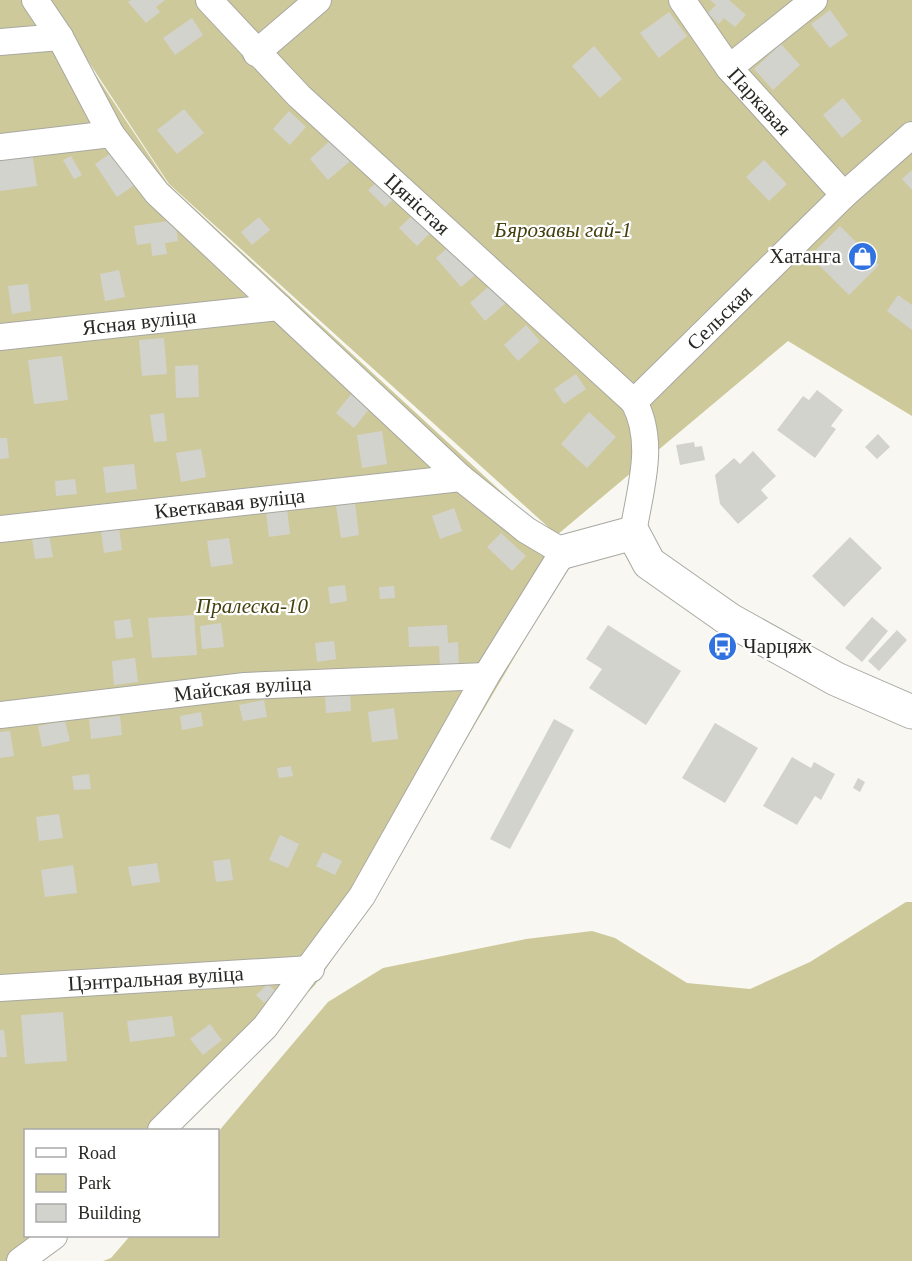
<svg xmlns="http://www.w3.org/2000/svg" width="912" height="1261" font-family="Georgia,serif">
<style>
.green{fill:#cdc99a}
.building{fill:#d3d3cd}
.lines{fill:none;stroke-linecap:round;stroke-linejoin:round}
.street-casing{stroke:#a8a8a2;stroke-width:28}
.secondary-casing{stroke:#a8a8a2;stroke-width:35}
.street{stroke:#fff;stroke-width:26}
.secondary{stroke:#fff;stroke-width:33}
.labels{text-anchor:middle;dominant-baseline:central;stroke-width:4.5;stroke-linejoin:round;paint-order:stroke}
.street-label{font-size:21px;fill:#282825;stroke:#fff}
.park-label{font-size:21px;font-style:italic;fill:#45400f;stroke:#fff}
.poi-label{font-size:21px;fill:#282825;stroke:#fff;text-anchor:end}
</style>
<rect width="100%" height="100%" fill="#f8f7f1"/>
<path class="green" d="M0,0H46L168,184L573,558L371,901L315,985L171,1130H26V1236H68C42,1261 36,1261 0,1261Z
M48,0H912V416L788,341L557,535L169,184Z
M906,902H912V1261H103L111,1258L130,1236H218V1132L328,1002L383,968L526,939L592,931L615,938L687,983L750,989L810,962Z"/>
<path class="building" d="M131,0H165L156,7L160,12L146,23L128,2Z
M710,0H729L746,15L735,27L724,18L719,24L708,13L716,5Z
M830,10L848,35L830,48L811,24Z
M669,12L687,36L659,58L640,33Z
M192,18L203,35L175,55L163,38Z
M781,44L800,65L773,90L754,69Z
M594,46L622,79L600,98L572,66Z
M843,98L862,121L842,138L823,115Z
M184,109L204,133L177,154L157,130Z
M289,111L306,127L290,145L273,129Z
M336,135L355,157L328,180L310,159Z
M114,151L136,184L117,197L95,164Z
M32,152L37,186L0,191V156Z
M71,156L82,175L74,179L63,160Z
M764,160L787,184L769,201L746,177Z
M912,170V190L902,179Z
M380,179L397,196L385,207L368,190Z
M417,211L434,229L417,246L399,228Z
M259,217L270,230L252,245L241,232Z
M175,220L178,241L165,243L167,254L152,256L151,243L137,245L134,226Z
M840,226L879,265L849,295L810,256Z
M455,241L480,271L461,287L436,258Z
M119,270L125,297L105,301L100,274Z
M497,279L513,297L485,321L470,303Z
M28,284L31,311L12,314L8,286Z
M898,295L912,305V330L887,311Z
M526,325L540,341L518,361L504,345Z
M164,338L167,374L142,376L139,340Z
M62,356L68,400L34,404L28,360Z
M198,365L199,397L176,398L175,366Z
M576,374L586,389L564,404L554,389Z
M817,390L843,410L831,426L836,429L815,458L777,430L803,396L809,400Z
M352,393L370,408L354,428L336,413Z
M589,412L616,437L587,468L561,444Z
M164,413L167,441L154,442L150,415Z
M382,431L387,464L362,468L357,435Z
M878,434L890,447L877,459L865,447Z
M0,438H7L9,458L0,459Z
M694,442L695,447L702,446L705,460L680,465L676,445Z
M201,449L206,477L181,482L176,453Z
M753,451L776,476L761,490L768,498L738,524L720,504L715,475L734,458L740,464Z
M134,464L137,489L106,493L103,467Z
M75,479L77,494L56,496L55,481Z
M355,503L359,535L341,538L336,506Z
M454,508L462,531L440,539L432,516Z
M287,509L290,534L269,537L266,512Z
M119,528L122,550L104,553L101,531Z
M501,533L526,556L512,571L487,547Z
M49,535L53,557L35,559L32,538Z
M850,537L882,568L844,607L812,576Z
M229,538L233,564L211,567L207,541Z
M345,585L347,601L330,604L328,587Z
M394,586L395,598L380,599L379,587Z
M194,615L197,655L152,658L148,618Z
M872,617L888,631L862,662L845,648Z
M130,619L133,637L116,639L114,621Z
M221,623L224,647L202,649L200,626Z
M447,625L448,643L458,642L459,668L440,669L439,646L409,647L408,627Z
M608,625L681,671L646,725L589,688L602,669L586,659Z
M897,630L907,640L879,671L868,661Z
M334,641L336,659L317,662L315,643Z
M135,658L138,682L114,685L112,661Z
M350,694L351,711L326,713L325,696Z
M264,700L267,717L243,721L239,705Z
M394,708L398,739L372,742L368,712Z
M201,712L203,726L182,730L180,716Z
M120,716L122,735L91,739L89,719Z
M554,719L574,730L510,849L490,839Z
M65,721L70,741L42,747L38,726Z
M715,723L758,748L725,803L682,778Z
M10,731L14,756L0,758V732Z
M792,757L811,768L814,762L835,774L821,800L815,796L797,825L763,806Z
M291,766L293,776L279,778L277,768Z
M89,774L91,789L74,790L72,776Z
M858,778L865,782L860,792L853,788Z
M59,814L63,838L39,841L36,817Z
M280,835L299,844L288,868L269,860Z
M323,852L342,861L335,875L316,866Z
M230,859L233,880L216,882L213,861Z
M157,863L160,882L132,886L128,867Z
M73,865L77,893L45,897L41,870Z
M268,984L276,992L264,1003L256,995Z
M63,1012L67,1061L25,1064L21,1015Z
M172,1016L175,1036L130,1042L127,1021Z
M210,1024L222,1040L203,1055L190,1039Z
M0,1030H4L7,1057H0Z"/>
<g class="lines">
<defs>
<g id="street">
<path d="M35,0L60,37L111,134L157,193L461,478L526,530L563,552L486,676L362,896L265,1027L161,1130"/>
<path id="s1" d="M209,0L299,96L634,402C656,443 640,489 633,533"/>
<path id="s2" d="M682,0L729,68L844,195"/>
<path d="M0,42L60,37"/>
<path d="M256,53L318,0"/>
<path d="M729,68L814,0"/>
<path d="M0,147L111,134"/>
<path id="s3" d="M0,337L279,307"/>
<path id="s4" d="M634,402L844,195L912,135"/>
<path id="s5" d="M0,529L461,478"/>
<path id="s6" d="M0,715L245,686L486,676"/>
<path id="s7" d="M0,988L311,969"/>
<path d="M20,1261L54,1236"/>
</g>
<path id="secondary" d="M563,552L633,533L649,563L730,620L836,679L912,712"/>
</defs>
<use href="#street" class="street-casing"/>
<use href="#secondary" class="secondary-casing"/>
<use href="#street" class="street"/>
<use href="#secondary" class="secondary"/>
</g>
<defs>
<symbol id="shop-disc" viewBox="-11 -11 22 22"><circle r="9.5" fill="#3072e0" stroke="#fff"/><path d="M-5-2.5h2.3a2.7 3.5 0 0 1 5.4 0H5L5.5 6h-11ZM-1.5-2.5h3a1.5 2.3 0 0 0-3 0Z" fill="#fff"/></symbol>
<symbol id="bus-disc" viewBox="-11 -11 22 22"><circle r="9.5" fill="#3072e0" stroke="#fff"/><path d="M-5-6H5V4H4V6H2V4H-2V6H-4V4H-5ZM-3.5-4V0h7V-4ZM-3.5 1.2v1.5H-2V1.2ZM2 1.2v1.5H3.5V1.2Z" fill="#fff"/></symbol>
</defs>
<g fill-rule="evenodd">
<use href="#shop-disc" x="846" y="240" width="33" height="33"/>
<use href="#bus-disc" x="706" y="630" width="33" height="33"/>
</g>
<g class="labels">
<g class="street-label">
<text stroke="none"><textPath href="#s2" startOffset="128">Паркавая</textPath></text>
<text stroke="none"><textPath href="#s1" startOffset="292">Цяністая</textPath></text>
<text stroke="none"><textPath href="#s4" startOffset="120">Сельская</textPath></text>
<text stroke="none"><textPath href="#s3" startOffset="140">Ясная вуліца</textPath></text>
<text stroke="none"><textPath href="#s5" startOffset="231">Кветкавая вуліца</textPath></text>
<text stroke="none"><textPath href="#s6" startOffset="244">Майская вуліца</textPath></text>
<text stroke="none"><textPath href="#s7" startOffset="156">Цэнтральная вуліца</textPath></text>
</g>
<g class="park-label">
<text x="563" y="230">Бярозавы гай-1</text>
<text x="252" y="606">Пралеска-10</text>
</g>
<g class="poi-label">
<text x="841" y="256">Хатанга</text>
<text x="743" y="646" text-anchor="start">Чарцяж</text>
</g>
</g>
<rect x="24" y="1129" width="195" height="108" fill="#ffffff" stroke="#a9a9a8" stroke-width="1.5"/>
<rect x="36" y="1148" width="30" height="9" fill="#ffffff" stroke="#a9a9a8" stroke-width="1.5"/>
<text x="78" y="1159" font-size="18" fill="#282825">Road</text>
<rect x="36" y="1174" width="30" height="18" fill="#cdc99a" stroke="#a9a9a8" stroke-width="1.5"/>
<text x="78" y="1189" font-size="18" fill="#282825">Park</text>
<rect x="36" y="1204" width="30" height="18" fill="#d3d3cd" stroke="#a9a9a8" stroke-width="1.5"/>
<text x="78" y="1219" font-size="18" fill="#282825">Building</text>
</svg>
